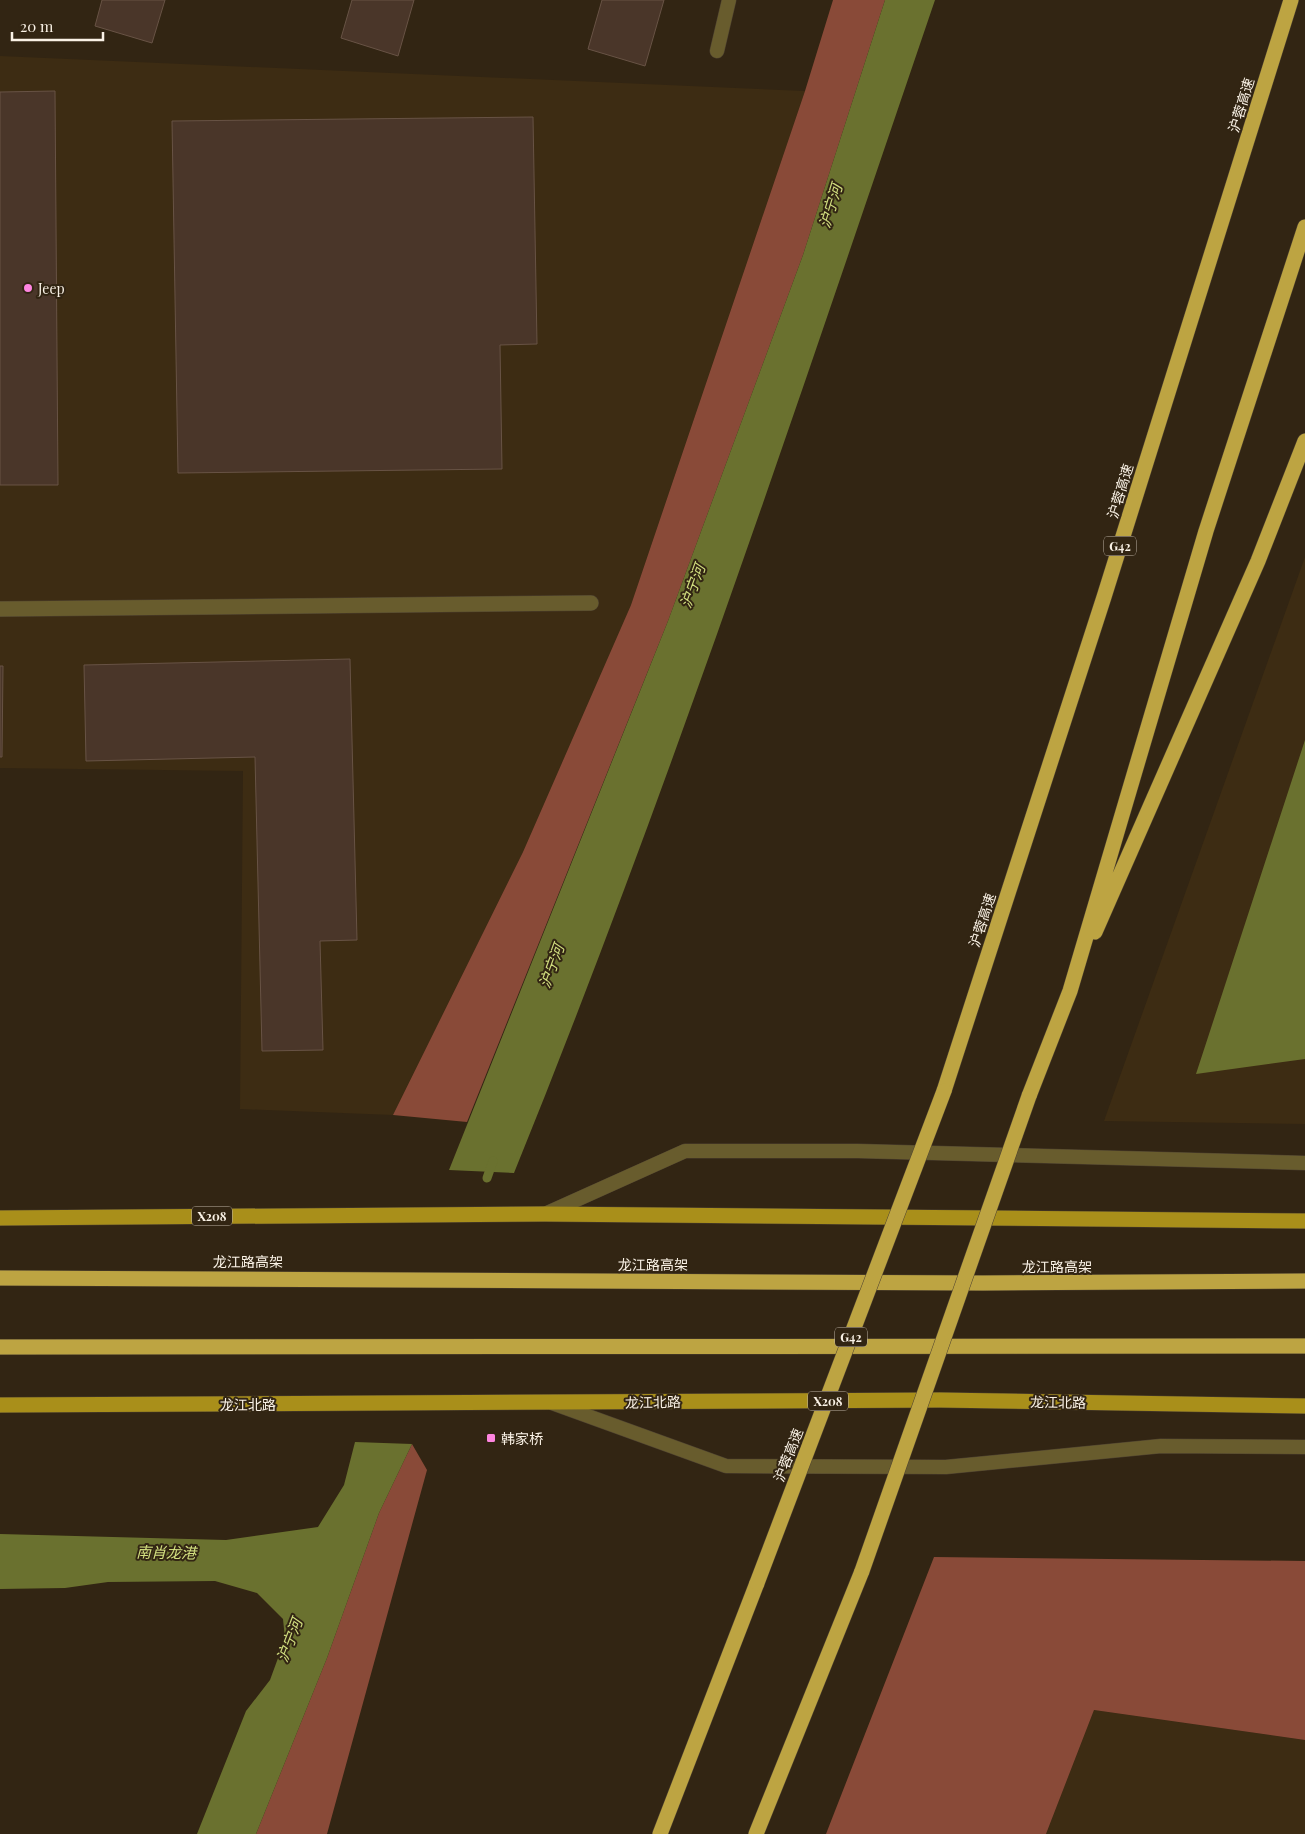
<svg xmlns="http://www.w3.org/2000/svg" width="1305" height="1834" font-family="'Playfair Display','Noto Sans SC',serif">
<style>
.built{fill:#3d2c13}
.forest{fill:#894a38}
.water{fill:#6a712f}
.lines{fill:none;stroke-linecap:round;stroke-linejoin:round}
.stream{stroke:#6a712f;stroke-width:9}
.building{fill:#4a3629;stroke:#685345}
.lane-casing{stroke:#4e4231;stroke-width:15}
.street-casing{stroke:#4e4231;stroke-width:16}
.primary-casing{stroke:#4e4231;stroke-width:16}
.highway-casing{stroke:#4e4231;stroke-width:16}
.lane{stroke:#685c2d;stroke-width:14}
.street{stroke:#685c2d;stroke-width:15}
.primary{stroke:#a98f1a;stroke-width:15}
.highway{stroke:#bda442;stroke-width:15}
.highway-bridge-casing{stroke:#4e4231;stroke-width:16;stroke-linecap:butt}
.highway-bridge{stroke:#bda442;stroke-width:15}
.poi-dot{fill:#fe85e0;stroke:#322513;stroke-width:2}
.labels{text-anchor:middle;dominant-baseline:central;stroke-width:4;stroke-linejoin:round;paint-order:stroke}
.shield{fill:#322513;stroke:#beb4a7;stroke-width:1}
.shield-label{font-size:12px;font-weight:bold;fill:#faf2e6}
.street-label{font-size:14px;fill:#faf2e6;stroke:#322513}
.poi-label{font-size:14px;fill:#faf2e6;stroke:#322513;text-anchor:start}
.water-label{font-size:15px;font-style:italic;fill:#d3e080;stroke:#322513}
</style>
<rect width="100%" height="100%" fill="#322513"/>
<path class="built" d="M0,56L805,91L631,605L523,852L393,1115L240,1109L243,771L0,768Z
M1305,557V1124L1104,1121Z
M1094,1710L1305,1740V1834H1046Z"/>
<path class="forest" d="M833,0H885L803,255L668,621L467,1122L393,1115L523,852L631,605L805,91Z
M412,1444L427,1470L327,1834H256L327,1658L379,1513Z
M934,1557L1305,1561V1740L1094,1710L1046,1834H826Z"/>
<path class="water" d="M885,0H935C801,393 670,788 514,1173L449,1170L668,621L803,255Z
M1305,740V1059L1196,1074Z
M355,1442L412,1444L379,1513L327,1658L256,1834H197L246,1711L270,1680L285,1639L283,1619L257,1593L215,1581L108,1582L65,1588L0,1589V1534L226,1540L318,1527L344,1485Z"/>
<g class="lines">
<path class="stream" d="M487,1178L493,1161"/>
</g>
<path class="building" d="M102,0H165L152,43L95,26Z
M352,0H414L398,56L341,38Z
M602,0H664L645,66L588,49Z
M55,91L58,485H0V92Z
M533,117L537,344L500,345L502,469L178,473L172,121Z
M350,659L357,940L320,941L323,1050L262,1051L255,757L86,761L84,665Z
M0,666H3L2,757H0Z"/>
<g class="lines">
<defs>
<path id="lane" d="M717,51L729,0
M545,1214L685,1151H858L1305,1163
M552,1403L726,1466L946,1467L1161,1446L1305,1447"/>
<path id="street" d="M0,609L591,603"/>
<path id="primary" d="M0,1218L545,1214L1305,1221
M0,1405L940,1400L1305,1406"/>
<path id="highway" d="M1095,932L1258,561L1305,441
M944,1091L1104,597L1291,0
M1029,1096L1070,991L1206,531L1305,227
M0,1278L983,1283L1305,1281
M0,1347L1305,1346
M660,1834L757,1583
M756,1834L862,1571"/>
</defs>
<use href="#lane" class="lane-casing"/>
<use href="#street" class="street-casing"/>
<use href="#primary" class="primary-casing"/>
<use href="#highway" class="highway-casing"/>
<use href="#lane" class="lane"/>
<use href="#street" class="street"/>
<use href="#primary" class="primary"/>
<use href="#highway" class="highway"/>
<defs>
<path id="highway-bridge" d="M862,1571L1029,1096
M757,1583L944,1091"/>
</defs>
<use href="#highway-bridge" class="highway-bridge-casing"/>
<use href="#highway-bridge" class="highway-bridge"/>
</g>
<g class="poi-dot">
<circle cx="28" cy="288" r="5"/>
<rect x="486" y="1433" width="10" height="10" rx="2.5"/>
</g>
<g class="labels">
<g class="shield">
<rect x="1104" y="536.5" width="32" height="19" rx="4"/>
<rect x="192" y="1206.5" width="40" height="19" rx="4"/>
<rect x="835" y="1327.5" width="32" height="19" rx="4"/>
<rect x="808" y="1391.5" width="40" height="19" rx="4"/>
</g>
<g class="shield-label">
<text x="1120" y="546">G42</text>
<text x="212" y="1216">X208</text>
<text x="851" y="1337">G42</text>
<text x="828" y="1401">X208</text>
</g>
<g class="street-label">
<text transform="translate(1241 105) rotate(-73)">沪蓉高速</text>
<text transform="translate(1120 491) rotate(-73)">沪蓉高速</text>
<text transform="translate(982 920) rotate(-72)">沪蓉高速</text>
<text x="248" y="1261">龙江路高架</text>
<text x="653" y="1264">龙江路高架</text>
<text x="1057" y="1266">龙江路高架</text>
<text transform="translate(653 1402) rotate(-1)">龙江北路</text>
<text transform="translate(1058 1402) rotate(1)">龙江北路</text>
<text x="248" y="1404">龙江北路</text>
<text transform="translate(788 1455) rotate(-69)">沪蓉高速</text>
</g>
<g class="poi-label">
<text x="38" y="288">Jeep</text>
<text x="501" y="1438">韩家桥</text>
</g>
<g class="water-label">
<text transform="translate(830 206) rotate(-73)">沪宁河</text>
<text transform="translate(692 586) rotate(-70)">沪宁河</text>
<text transform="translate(551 966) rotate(-70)">沪宁河</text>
<text transform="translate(166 1552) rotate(1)">南肖龙港</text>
<text transform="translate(289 1640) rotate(-69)">沪宁河</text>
</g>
</g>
<path d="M12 32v8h91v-8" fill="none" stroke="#faf2e6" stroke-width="2.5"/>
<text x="20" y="32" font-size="15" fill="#faf2e6" stroke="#322513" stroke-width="4" paint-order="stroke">20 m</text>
</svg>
